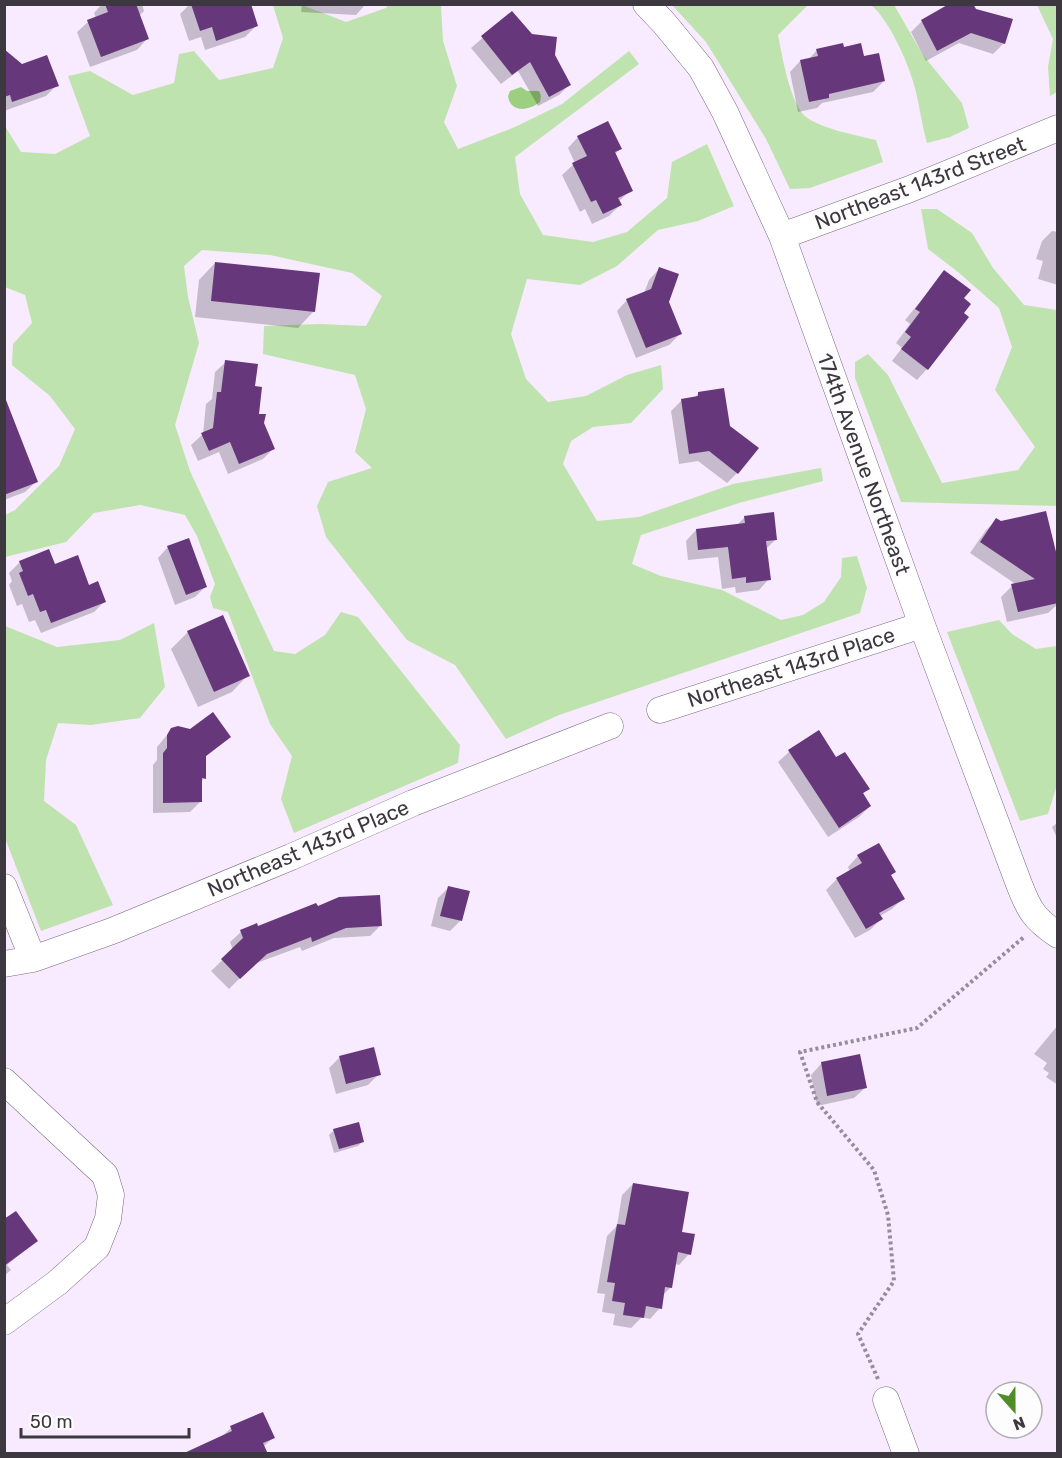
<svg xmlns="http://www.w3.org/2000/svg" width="1062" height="1458" font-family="Rubik,sans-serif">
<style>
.green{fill:#bfe3ae}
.water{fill:#9cd080}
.shadow{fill:#0003}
.building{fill:#67377c}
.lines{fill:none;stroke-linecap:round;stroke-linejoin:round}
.minor-casing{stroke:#786c7e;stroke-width:27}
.path{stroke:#968c9b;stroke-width:4;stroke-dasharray:3 3;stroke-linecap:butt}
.minor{stroke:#fff;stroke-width:26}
.labels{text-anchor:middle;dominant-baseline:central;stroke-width:6;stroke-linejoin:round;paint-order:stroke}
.street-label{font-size:21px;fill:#3d373f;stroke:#fdfdfd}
</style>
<rect width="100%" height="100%" fill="#f8eaff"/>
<path class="green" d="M273,5H302L346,22L386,8L388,5H441L443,41L457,86L444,122L458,149L515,127L562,104L629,51L639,64L515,157L520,194L543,235L593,242L627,232L667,198L672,162L707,144L734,206L698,221L658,230L617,266L580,285L527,279L511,334L526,379L548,402L586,396L627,375L661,365L663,389L631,423L593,427L571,441L563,464L597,521L639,517L733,484L821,468L823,481L739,503L641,535L632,564L661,576L722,590L781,620L803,615L824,602L841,577L842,558L857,556L867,588L860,613L559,715L506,739L455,665L407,640L326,537L317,506L328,482L372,468L355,452L366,409L355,375L263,354L264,326L320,324L366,326L382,296L352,273L270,255L202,250L184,266L188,297L199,343L175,425L190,471L274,651L295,654L325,635L341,612L358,617L460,745L458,763L294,833L281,799L292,756L270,724L228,612L213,608L210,597L215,584L197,536L185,515L140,505L94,513L66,542L5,557V515L15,510L59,466L75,429L50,396L12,365L13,344L32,323L25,295L5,287V126L21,152L55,154L90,136L68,76L90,71L133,95L174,83L179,54L194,51L219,80L273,68L283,38Z
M672,5H808L778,35C782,55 790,104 806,117C820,128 858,136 876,140L883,162L810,188L790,189L766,139L706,42Z
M871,5H894L923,55L962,103L969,128L950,137L927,143C922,126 920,109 916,92C911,69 890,20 871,5Z
M1037,5H1057V92L1050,96L1048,67L1053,39Z
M921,209H937L972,233L993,268L1024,305L1057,310V506L901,502L855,378V362L868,354L888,375L942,483L1018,470L1035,447L995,390L1012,347L999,308L958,272L928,249Z
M999,620L1012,634L1036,649L1057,646V785L1048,814L1020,821L947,632Z
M154,623L165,687L140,718L91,725L58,723L46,760L44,801L76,825L113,905L41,931L5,838V626L57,647L120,640Z"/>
<path class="water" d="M521,87L527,91H539L541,96L540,102C529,111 510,113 508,96L510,91Z"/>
<path class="shadow" d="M102,4H142L144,11L139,16L147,39L137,50L90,67L77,32L88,22L96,18L94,13Z
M190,4H249L256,26L245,37L205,50L201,37L189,41L180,14Z
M302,4H366L356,15L301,12Z
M952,4L1004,43L993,54L959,43L926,61L911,32L922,21Z
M511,13L531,35L553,55L569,85L559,95L538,106L518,71L501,84L471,48Z
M843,48L863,58L884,81L873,92L822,103L817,108L798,112L790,72L800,61L808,60L817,50Z
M4,51L21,66L57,85L46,96L4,111Z
M578,137L620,149L614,155L631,190L618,202L620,205L609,216L592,224L585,209L580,212L562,175L575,163L568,148Z
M1052,231L1058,232V285L1038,279L1043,261L1036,259L1042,241Z
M215,263L314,311L298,328L195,317L199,280Z
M659,269L667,302L680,334L669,345L636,358L617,311L627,300L644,293L649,280Z
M945,272L962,299L927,369L917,380L892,361L902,348L896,343L910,324L905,320Z
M226,362L254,388L258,415L273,449L263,459L228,474L219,452L198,461L191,445L203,434L206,404L212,399L215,372Z
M698,394L737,473L727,483L698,461L679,464L671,411L682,400L694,398Z
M4,425L36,482L25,492L4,500Z
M745,517L776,539L766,549L769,579L759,590L736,593L735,587L722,589L718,557L688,560L686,541L696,530L737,525Z
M997,520L1058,596V604L1048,613L1007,622L1001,597L1012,586L1017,585L970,553L986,530Z
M168,547L205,587L195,597L175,605L158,558Z
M20,562L54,566L88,586L105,601L94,612L41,633L35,620L29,622L22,604L17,606L9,585L12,581L9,573Z
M188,632L248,675L232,692L198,707L171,649Z
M172,729L229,737L204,758V778L201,782V801L190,812L153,813V765L157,760V747Z
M818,732L836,759L868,788L862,795L870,806L859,817L828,837L778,762L789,752Z
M1058,822V840L1052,827Z
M858,856L890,875L903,898L892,909L880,916L881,919L870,930L855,938L826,890L836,880L850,872L848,867Z
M449,887L461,920L450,931L431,926L438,898Z
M317,908L380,926L370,936L334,938L302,951L300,947L254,964L229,989L211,971L233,950L230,942L241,932L256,925L258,928Z
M1058,1025V1085L1046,1077L1049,1073L1043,1069L1047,1063L1034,1054Z
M340,1057L379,1074L368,1085L336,1094L329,1068Z
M821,1064L865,1088L854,1098L817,1106L811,1075Z
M334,1130L363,1141L358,1146L334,1153L329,1135Z
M633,1184L689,1254L679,1265L675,1264L671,1287L662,1296L660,1308L650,1319L642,1317L631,1328L613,1325L615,1314L602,1312L605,1294L597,1293L607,1236L617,1226L622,1195Z
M4,1215L36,1241L7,1265L11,1270L4,1276Z
M231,1428L273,1438L263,1447L220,1438Z"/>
<path class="building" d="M105,4H136L149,39L101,57L87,20L108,12Z
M191,4H251L258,26L216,41L212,27L200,31Z
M949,4H973L976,9L1013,19L1005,44L971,33L937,51L921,20Z
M512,11L532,34L557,37L555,55L571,85L549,97L530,62L512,75L481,36Z
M843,43L844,47L861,43L864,56L879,53L885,81L829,94V98L809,102L800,60L818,56L816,49Z
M4,49L22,64L47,55L59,86L12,102L10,95L4,97Z
M608,121L622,149L615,152L633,191L618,198L622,205L603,214L596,200L591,202L572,163L587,156L577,136Z
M215,262L320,273L315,312L211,301Z
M659,267L679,274L669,302L682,334L646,348L626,299L651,289Z
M944,270L971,290L964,298L971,304L964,313L969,317L928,370L901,349L911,337L905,332L920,312L915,309Z
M225,360L258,364L255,386L262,387L259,414H266L264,423L275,449L239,464L230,442L209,451L201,433L213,428L217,392H221Z
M724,388L730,426L759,448L738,474L709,451L689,454L681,399L698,396V392Z
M6,400L38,482L4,495V401Z
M1046,511L1058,560V603L1018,612L1011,584L1035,579L980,542L996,518L1001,521Z
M774,512L777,540L766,541L771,580L746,583V577L732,579L728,547L698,550L696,529L745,523L744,516Z
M189,538L207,587L186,595L167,546Z
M49,549L55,564L78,555L89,585L98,581L106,602L51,623L46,610L40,612L33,594L28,596L19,573L23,571L19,561Z
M223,615L250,676L214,692L187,631Z
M213,712L231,737L206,756V779L202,778V802L163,803V753L167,748V735L171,728L178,726L190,729Z
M819,730L836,757L845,752L870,789L863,793L871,806L839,828L788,750Z
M879,843L896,872L891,875L905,899L879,913L883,919L866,929L836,878L862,863L857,855Z
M448,886L470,891L462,921L440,916Z
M380,895L382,926L346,928L312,942L311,937L267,954L240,979L221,959L243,938L240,930L257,923L258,926L316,903L318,906L339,897Z
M374,1047L381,1075L346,1084L339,1056Z
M860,1054L867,1088L827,1096L821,1062Z
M359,1122L364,1142L339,1149L333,1129Z
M633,1183L689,1192L682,1232L695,1234L691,1255L678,1252L672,1288L665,1287L662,1309L646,1306L644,1318L623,1315L625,1303L612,1301L615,1283L607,1282L617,1224L625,1225Z
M16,1211L38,1241L4,1266V1219Z
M263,1412L275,1438L263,1443L268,1454H182L232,1431L230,1426Z"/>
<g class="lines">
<defs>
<path id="minor" d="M646,4L664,23L701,68L725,112L782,236L922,625L1019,884C1029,910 1034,919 1058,935
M782,236L910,189L1058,128
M660,710L922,625
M4,887L33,959
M4,964L33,959L112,931L291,857L413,803L610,726
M4,1081L105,1175L111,1195L108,1219L97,1247L57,1283L4,1322
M886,1400L906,1454"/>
</defs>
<use href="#minor" class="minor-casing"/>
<path class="path" d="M878,1379L858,1334L894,1281L888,1215L874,1170L817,1102L800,1052L917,1028L1024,937"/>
<use href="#minor" class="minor"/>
</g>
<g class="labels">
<g class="street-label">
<text transform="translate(920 183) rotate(-21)">Northeast 143rd Street</text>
<text transform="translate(864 464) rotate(70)">174th Avenue Northeast</text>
<text transform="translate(791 667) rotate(-18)">Northeast 143rd Place</text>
<text transform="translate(308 848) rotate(-23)">Northeast 143rd Place</text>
</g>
</g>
<rect width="1062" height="1458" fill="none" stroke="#3d373f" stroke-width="12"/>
<g transform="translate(1014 1410) rotate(159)"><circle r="28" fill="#fdfdfd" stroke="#b0aeb1" stroke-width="1.5"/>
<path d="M0-4.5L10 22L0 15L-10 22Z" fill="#518c2a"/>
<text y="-9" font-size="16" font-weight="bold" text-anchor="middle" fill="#3d373f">N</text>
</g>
<path d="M21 1428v9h168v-9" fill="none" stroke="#3d373f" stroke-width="3"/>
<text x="30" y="1428" font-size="18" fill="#3d373f" stroke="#fdfdfd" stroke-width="4.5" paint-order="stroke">50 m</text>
</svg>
